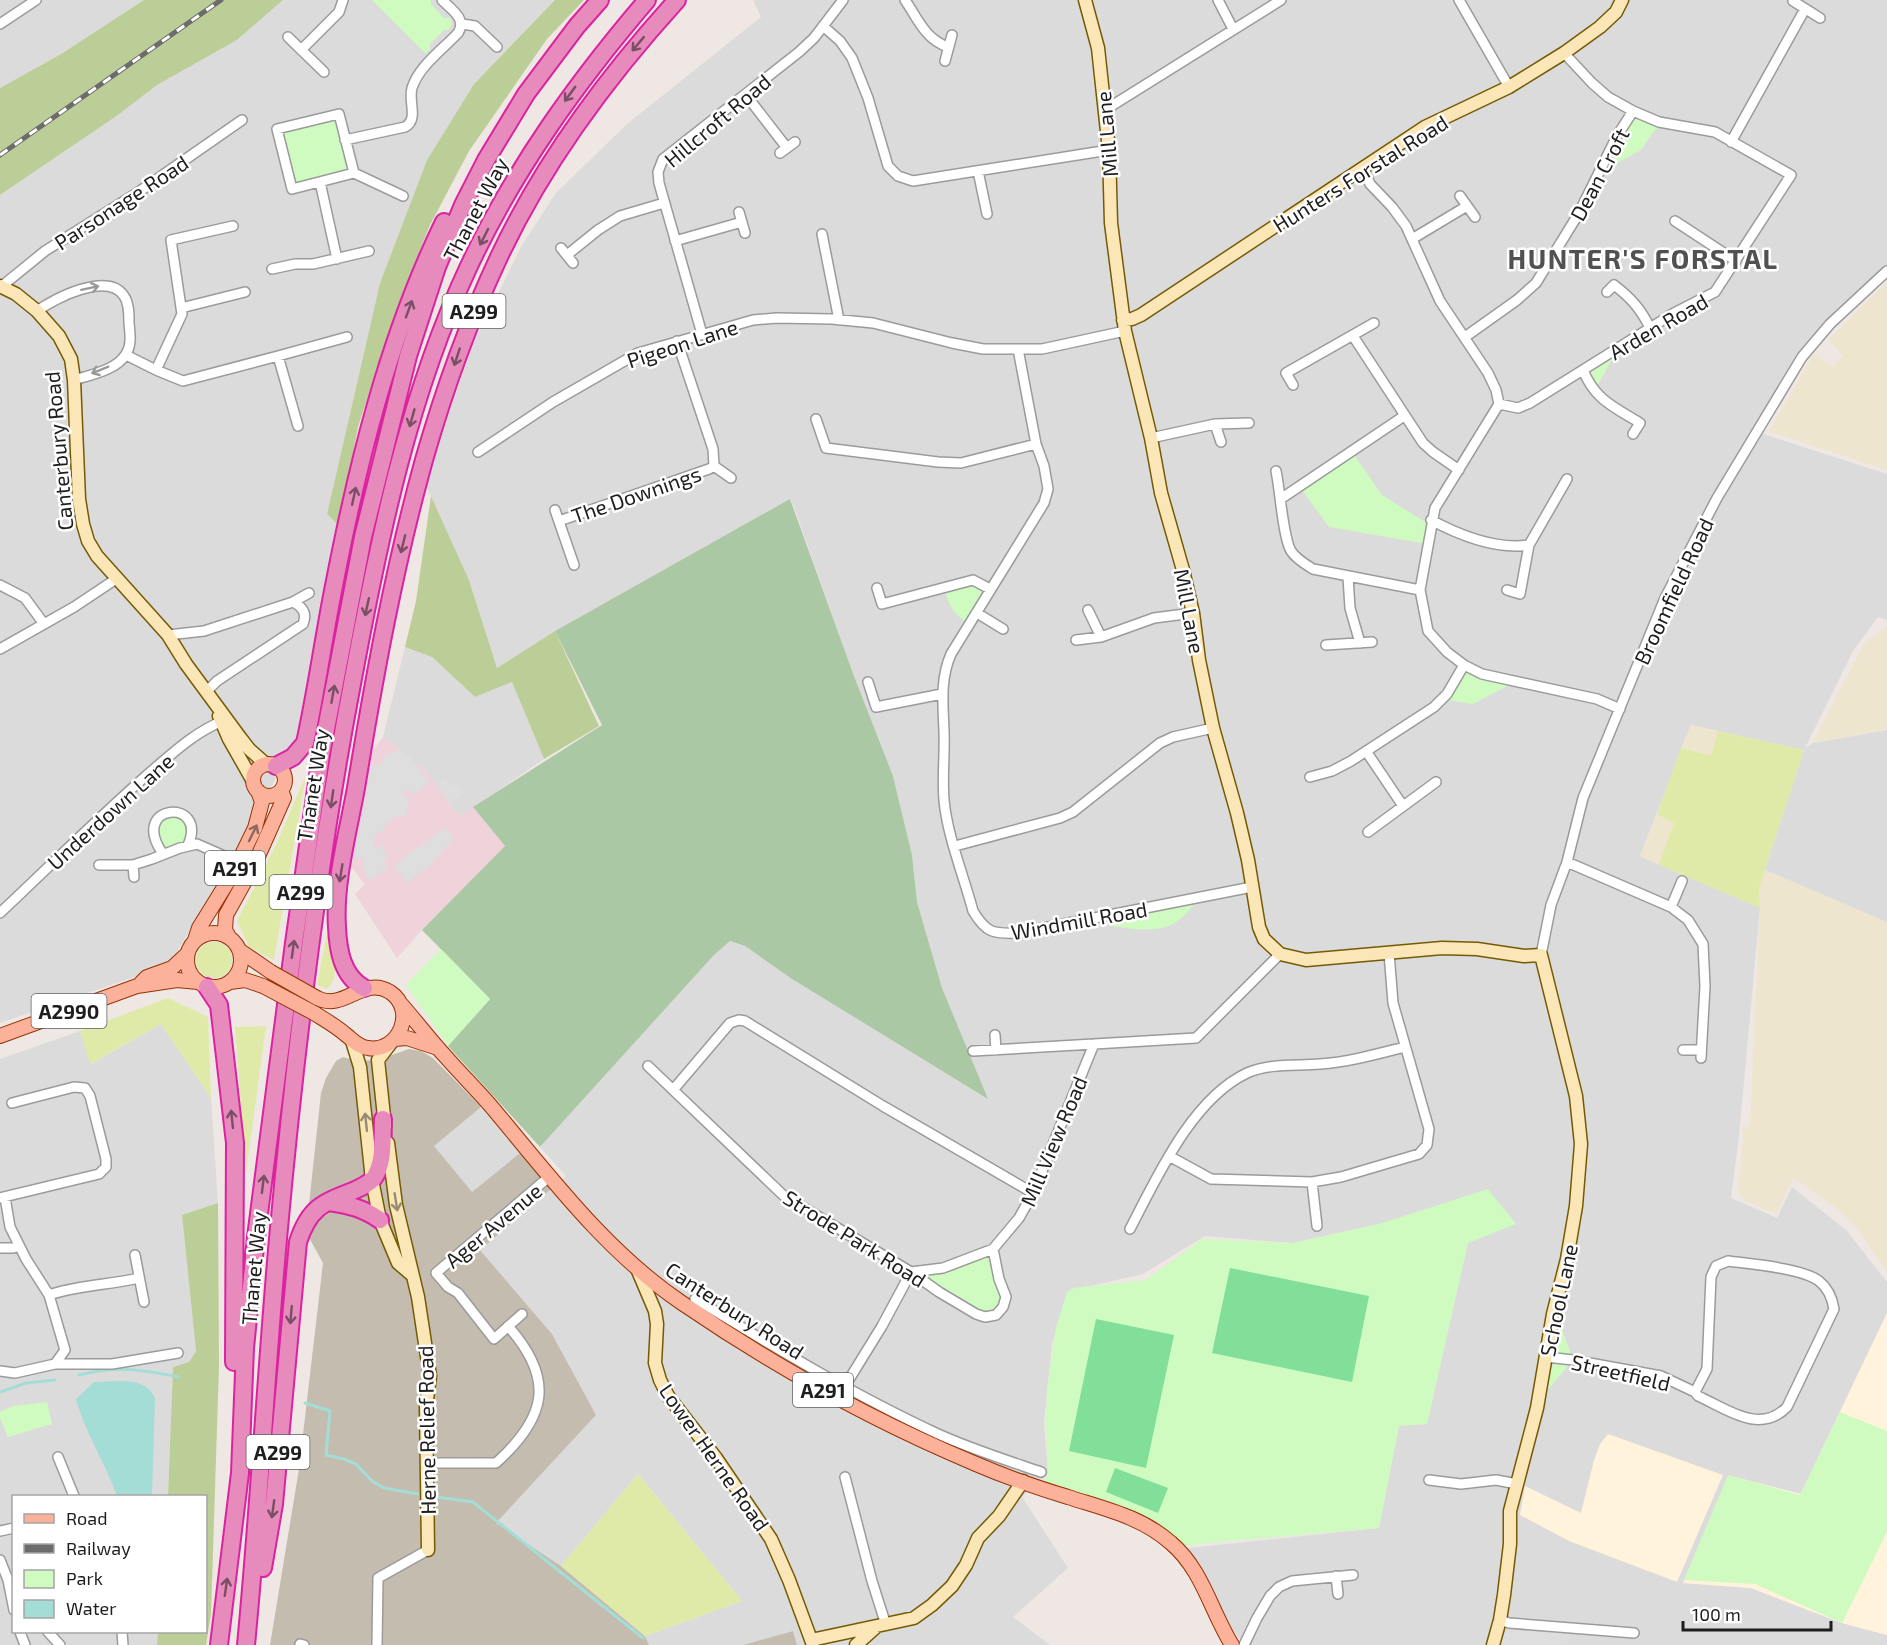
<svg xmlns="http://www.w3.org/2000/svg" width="1887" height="1645" font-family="'Exo 2',sans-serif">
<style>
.residential{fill:#dcdbdb}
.commercial{fill:#f0d2db}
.education{fill:#fff3dc}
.construction{fill:#c3bcaf}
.farmland{fill:#eee5ce}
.grass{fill:#dfeaa9}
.forest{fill:#bbce98}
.cemetery{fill:#abc8a4}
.park{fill:#cffac0}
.pitch{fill:#81df9a}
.parking{fill:#dedede}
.water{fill:#a3ddd6}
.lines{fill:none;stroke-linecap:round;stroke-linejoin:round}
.stream{stroke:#a3ddd6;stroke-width:3}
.street-casing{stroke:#9b9b9b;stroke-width:12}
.secondary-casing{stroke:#755a04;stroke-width:15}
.primary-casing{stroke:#973100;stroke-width:16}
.highway-casing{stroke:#db23a1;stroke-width:20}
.street{stroke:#fff;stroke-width:9}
.secondary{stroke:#fae6b7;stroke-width:12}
.primary{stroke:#fcb19b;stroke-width:14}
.highway{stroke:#e78abc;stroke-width:16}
.rail-casing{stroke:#6c6c6c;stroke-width:5}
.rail{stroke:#fff;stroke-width:3;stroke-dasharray:9;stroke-linecap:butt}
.primary-bridge-casing{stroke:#973100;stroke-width:16;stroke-linecap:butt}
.primary-bridge{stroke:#fcb19b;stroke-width:14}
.oneway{stroke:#784f65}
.oneway2{stroke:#9a9a9a}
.oneway3{stroke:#8d685c}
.oneway4{stroke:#978c72}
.labels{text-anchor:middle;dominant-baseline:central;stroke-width:5;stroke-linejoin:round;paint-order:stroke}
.shield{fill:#fff;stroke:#626262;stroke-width:1.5}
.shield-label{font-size:20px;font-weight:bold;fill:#1e1e1e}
.street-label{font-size:21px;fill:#1e1e1e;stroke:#fff}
.district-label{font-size:27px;font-weight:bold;letter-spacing:1.5px;fill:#515151;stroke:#fff}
</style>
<rect width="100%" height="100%" fill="#efe7e3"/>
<path class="residential" d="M0,0H144L61,54L0,88Z
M283,0H555L474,84L427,160L380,283L327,514L339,526L296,740L240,845L174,957L152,971L0,1023V195L118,115L157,85L237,40Z
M753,0H1887V268L1822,327L1754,431L1887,474V620L1878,617L1853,651L1805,748L1813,743L1887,730V923L1765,870L1804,750L1691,725L1640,856L1760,908L1739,1136L1731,1198L1777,1218L1792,1187L1847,1231L1887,1282V1313L1800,1495L1684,1583L1751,1588L1842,1623L1887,1635V1645H1245L1232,1629L1188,1548L1379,1528L1399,1425L1427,1424L1468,1242L1379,1224L1292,1243L1205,1236L1143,1274L1077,1289L1052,1343L1044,1423L1048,1474L1022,1497L1068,1568L1013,1617L1050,1645H797L793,1631L743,1645H649L645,1636L742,1601L638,1474L561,1566L496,1523L596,1415L552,1334L480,1250L566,1176L540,1147L714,955L730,941L745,946L792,979L987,1098L942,988L917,902L912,855L893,776L854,676L791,499L555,631L497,668L469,580L425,483L473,344L522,245L556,193L627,124L761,17Z
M405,647L432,657L475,697L512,682L544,759L460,817L426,772L383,737Z
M161,1024L211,1098L218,1203L182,1215L196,1351L189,1362L173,1367L168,1496H14V1632H158L157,1645H0V1059L80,1031L91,1064Z
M481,1107L520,1153L472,1192L433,1146Z"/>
<path class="commercial" d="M383,737L426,772L460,817L473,807L505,846L422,930L397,958L355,894L365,884L349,864L369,756Z"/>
<path class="education" d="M1887,1313V1635L1842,1623L1751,1588L1683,1583L1731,1476L1801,1494Z
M1608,1434L1723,1475L1677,1582L1569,1541L1520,1515L1525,1486L1581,1513L1594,1460L1600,1444Z"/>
<path class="construction" d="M409,1049L421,1051L433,1058L481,1107L434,1146L472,1192L520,1153L551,1189L480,1250L552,1334L596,1415L496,1523L561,1566L645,1636L649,1645H270L299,1469L323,1263L306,1232L321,1093L326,1078L336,1061L343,1057L357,1061L378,1060Z
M793,1631L797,1645H743Z"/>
<path class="farmland" d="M1887,282V470L1769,431L1814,354L1833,367L1843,355L1828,340L1830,338Z
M1887,626V729L1813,743L1863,645Z
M1691,725L1718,731L1711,757L1681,748Z
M1657,814L1674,823L1659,865L1640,856Z
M1765,870L1887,922V1272L1859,1231L1850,1221L1835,1207L1793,1178L1776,1214L1746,1201L1738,1193L1743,1143L1742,1127H1750L1760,908L1759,888Z"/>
<path class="grass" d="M1718,731L1804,750L1759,888L1760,908L1659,865L1674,823L1657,814L1681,748L1711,756Z
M306,775L274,960L249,947L237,921L276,845Z
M327,933C332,951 342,974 327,989L317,985Z
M196 960a18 18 0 1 1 36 0a18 18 0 1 1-36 0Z
M168,998L208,1017L211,1098L161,1024L90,1064L80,1031Z
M266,1026L246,1173L235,1027Z
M638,1474L742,1601L645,1636L561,1566Z"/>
<path class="forest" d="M144,0H283L237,40L157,85L118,115L0,195V88L61,54Z
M555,0H584L547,39L469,151L429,227L387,336L358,427L339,526L327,514L380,283L427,160L474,84Z
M431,496L469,580L497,668L555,631L599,726L544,759L512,682L475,697L432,657L405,647L416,601Z
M218,1203L219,1366L211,1614L206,1645H157L158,1632H206V1496H168L173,1367L189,1362L196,1351L182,1215Z"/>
<path class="cemetery" d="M790,499L854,676L893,776L912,855L917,902L942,988L988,1099L792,979L745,946L730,941L714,955L540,1147L448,1046L490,999L422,930L505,846L473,807L602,725L555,631Z"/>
<path class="park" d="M372,0H431V4L444,18H450L452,25L448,30H444L430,44V49L426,54Z
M339,114L354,173L292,188L277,129Z
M1641,118L1665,123L1655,130L1641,150L1619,162L1608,155L1629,121Z
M1617,350L1594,392L1583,370Z
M1352,452L1382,495L1430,525L1427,544L1329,527L1299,486Z
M973,580L990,589L970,624C953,615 949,605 944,588Z
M1464,665L1515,682L1473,704L1442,699Z
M161,815H185L190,840L163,854L154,823Z
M1200,897C1192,907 1184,918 1173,924C1151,936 1107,925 1083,920Z
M441,949L490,999L448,1046L406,985Z
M1488,1189L1516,1224L1468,1243L1427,1424L1399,1426L1379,1528L1206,1543L1184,1546L1158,1533L1041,1488L1048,1474L1046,1424L1047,1389L1056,1328L1067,1292L1073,1288L1146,1280L1202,1239L1293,1243L1379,1224Z
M993,1249L1003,1307L985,1317L911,1272L943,1268Z
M1557,1316L1573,1360L1545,1393L1550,1368L1555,1364L1560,1353L1553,1345Z
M47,1402L52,1424L8,1437L0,1418V1412L13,1406Z
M1840,1412L1887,1431V1532L1842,1623L1755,1584L1684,1580L1728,1475L1800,1495Z"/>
<path class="pitch" d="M1230,1268L1369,1296L1352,1382L1212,1353Z
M1096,1319L1174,1335L1146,1468L1069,1451Z
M1115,1468L1168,1488L1158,1513L1106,1492Z"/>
<path class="parking" d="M398,751L409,756L429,783L412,795L408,789L403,792L402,796L409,797L406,817L398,816L385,825L384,833L376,831L374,849L380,845L388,857L383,861L387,868L370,880L365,874L362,858L354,857L371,765L379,766L386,755Z
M445,778L449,784L460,787L464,793L450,803L437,784Z
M446,827L454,838L430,866L406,883L394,865Z
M1506,1630L1570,1632L1567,1645H1501Z"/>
<path class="water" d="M94,1382C117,1382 144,1375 155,1398L152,1496H117C105,1462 85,1433 76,1399Z"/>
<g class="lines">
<path class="stream" d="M79,1375C115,1365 144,1370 179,1377
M0,1392L26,1383L55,1380
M305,1403L330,1411L326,1455L344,1459L356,1464L372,1481L384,1488L418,1494
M436,1497L473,1502L643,1638"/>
<defs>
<path id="street" d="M905,0C918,19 925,39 948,47
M1218,0L1233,29
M1459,0L1509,87
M1793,1L1820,18
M0,24L36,0
M462,24L475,26L497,47
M823,26L840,41L852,58L868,98L888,166L898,176L913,181L1109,150
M288,37L324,72
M301,50L339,12L343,0
M945,61L952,35
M746,95L787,148
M1105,110L1281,0
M339,114L354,173L292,189L277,129Z
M345,140L405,127C419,119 408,102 412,88C419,66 443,49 458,33C467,19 452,10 442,0
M1731,142L1805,9
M780,153L795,142
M1363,168L1370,184L1392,207L1406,226L1440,301L1488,373L1496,390L1499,404L1435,508L1420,590L1428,631L1447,652L1464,665L1482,674L1597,699L1620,709
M978,171L987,214
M354,173L403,196
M320,182L337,259
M1460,196L1475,217
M739,212L745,233
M1675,221L1736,261
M822,234L839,320
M1412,239L1467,206
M675,241L742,222
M561,248L573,263
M567,255L598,230L620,216L664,203
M272,269L295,264H313L369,251
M2,286L45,251L140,191L242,120
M1607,292L1614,285C1630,297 1641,309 1650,328
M181,308L245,292
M37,311C55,298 108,271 124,296C129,303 129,314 129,323C130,333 132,345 126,354C117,370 90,375 74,380
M702,334L659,183L658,172L663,159L799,52L814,38L843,0
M1353,336L1423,443L1433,452L1459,470
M1465,337L1517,300L1536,283L1579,213L1617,136L1633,111
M1018,349L1036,444L1044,466L1048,489L1044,503L951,654C940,679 943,704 944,731C945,754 942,777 944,800C947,835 964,877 973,911C986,933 993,934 1018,933L1252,887
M126,355L156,370L182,314L171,240L233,226
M278,356L347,337
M156,370L183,381L278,356L298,426
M1583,370C1595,400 1614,407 1640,423L1633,434
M1293,385L1286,373L1374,323
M1499,404L1518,408L1530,403L1674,313L1715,292L1791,175L1715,132L1659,122L1633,111L1608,97L1592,83L1564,53
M816,419L826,448L938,462L961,463L1036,444
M1215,424L1221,442
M1151,438L1215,424L1249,423
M478,452L553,402L638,353L753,320L777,318L832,319L873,323L952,343L983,349H1042L1125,331
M714,466L731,478
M1276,471C1280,489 1283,538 1291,551C1296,559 1305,564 1313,569L1420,590
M1282,498L1404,416
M555,510L574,565
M1431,520C1461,536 1496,550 1529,545L1567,479
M559,521L709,469L714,466L713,449L677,341
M1348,577L1350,608L1360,643
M0,585L25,598L44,624
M877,588L882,604L973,580L990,589
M1507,590L1520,594L1529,545
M1088,610L1101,637
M977,613L1003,629
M168,635L204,631L293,602L309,593
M1076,640L1101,637L1154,618L1193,613
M1326,645L1372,642
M0,649L74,607L116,579
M868,682L876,707L942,694
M206,692L217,681L303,624C307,614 303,607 293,602
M1366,751L1403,806
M1310,777L1332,771L1351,761L1434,707L1447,694L1464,665
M1368,832L1436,782
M955,846L1060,818L1073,812L1160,743L1173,737L1213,728
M163,854C127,803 209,797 188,845
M1567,862L1671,907L1688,920L1703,944L1705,986L1701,1058
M99,865H133L152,859L180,848L197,844L238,862
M133,865L134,877
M1671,907L1682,881
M0,913C49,867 96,820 147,775C172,754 194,732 225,720
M1541,955L1551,905L1567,862L1583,798L1665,598L1717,498L1802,357L1830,324L1887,271
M995,1035L996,1050
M1683,1050H1701
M973,1051L1094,1044
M648,1066L784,1196L911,1272L939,1292L976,1314L985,1317L996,1315L1003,1307L1006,1297L999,1279L993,1249
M673,1090L730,1023L739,1020L745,1021L883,1106L1033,1193
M1169,1156L1211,1179L1312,1182L1341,1177L1419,1154L1427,1145L1429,1129L1393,1003L1389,953
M1312,1182L1317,1226
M0,1198L99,1174L106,1167V1159L90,1096L85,1088L74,1087L12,1103
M1130,1229C1157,1177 1192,1099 1247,1073C1269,1063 1296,1066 1320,1064C1349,1062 1377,1054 1405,1047
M0,1248H13L19,1246
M135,1255L144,1302
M1728,1261C1750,1264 1802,1268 1819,1281C1828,1288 1832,1297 1834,1309L1787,1407C1760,1435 1727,1409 1698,1396L1695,1392L1707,1369L1711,1277L1716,1266Z
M49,1295C78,1285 109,1285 139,1278
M695,1299C774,1347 854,1395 938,1434C971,1449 1006,1460 1041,1472
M522,1314L494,1339L458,1293L448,1287L436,1273L550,1176
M1546,1357L1573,1360L1661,1376L1695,1392
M55,1364H112L178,1353
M0,1371L15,1373L55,1364L65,1350L49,1295L26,1259L10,1227L5,1197
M837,1399L882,1326L911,1272L943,1268L993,1249L1019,1218L1033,1193L1094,1044L1196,1038L1280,954
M58,1457L74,1496
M428,1463H496C547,1417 555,1379 508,1326
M845,1477L872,1581L886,1625
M1429,1480L1461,1484L1496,1480L1517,1484
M0,1531L14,1528
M0,1560L8,1580L14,1610
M1336,1576L1338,1594
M1500,1620L1509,1623L1634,1633
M20,1632L25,1645
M48,1632L60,1645
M122,1632L123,1645
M300,1644L304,1645
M377,1645L378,1578L428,1550
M1244,1645L1257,1618L1270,1596L1279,1587L1292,1581L1353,1575"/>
<path id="secondary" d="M1085,0L1098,48L1109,150L1111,223L1125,331L1151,438L1161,493L1183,570L1193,613L1199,660L1213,728L1237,813L1248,860L1259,927L1264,939L1280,954L1306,960L1442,948L1477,949L1524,956L1541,955L1576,1096L1581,1144L1576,1206L1567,1259L1553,1314L1537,1408L1510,1511V1544L1504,1595L1500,1620L1493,1645
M0,286L16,294L37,311L59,336L71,359L74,380L79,499L83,524L88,541L97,556L168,635L186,664L239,736L249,749L267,765
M1123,320L1132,319L1141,315L1425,127L1509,87L1564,53L1600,27L1616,12L1622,0
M219,716L229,739L254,783
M352,1041L360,1067L372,1180L380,1220L398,1263L412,1275
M385,1126L378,1060L391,1043
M388,1143L396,1205L418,1297L430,1376L426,1407L428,1550
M638,1271L655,1311L657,1324L655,1363L660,1380L668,1396L716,1458L771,1539L789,1580L813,1645
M811,1640L914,1618L932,1605L952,1586L966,1565L978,1538L999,1516L1023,1481
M856,1645L875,1628"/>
<path id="primary" d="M253 780a16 16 0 1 1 32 0a16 16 0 1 1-32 0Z
M187 960a27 27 0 1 1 54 0a27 27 0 1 1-54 0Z
M229,937L225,930L226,915L256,861L284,798L281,791
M195,940L199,928L233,873L255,828L262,802L258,791
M239,950L271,972
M230,982L245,980L263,986
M141,983L147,977L172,968L187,954
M400,1003C416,1021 430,1040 446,1057C460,1073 476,1089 490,1105C549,1175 605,1251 682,1303C774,1366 873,1421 976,1464C1006,1477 1038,1488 1068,1497C1105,1509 1142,1517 1171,1543C1202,1569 1211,1611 1232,1645
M314,1013C325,1020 336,1026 345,1034C353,1040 358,1047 368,1048C399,1053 417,1010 390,992C363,975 344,1012 317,998
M0,1036L137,986L177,980L198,982
M395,1039L407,1038L438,1048"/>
<path id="highway" d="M276,766L293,757L305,743C316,693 323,642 333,591C357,466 388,337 444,222
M207,987L219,1005L235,1143L234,1362
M364,988C342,976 338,950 337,927C334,883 348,832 356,788C374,678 394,568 424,460C444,390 468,323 499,257C543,163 607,77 677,0
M329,1202C349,1205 363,1208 380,1220
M263,1568L274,1504L298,1242C309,1208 322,1203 353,1191C360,1188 368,1184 373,1179C385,1164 382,1137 383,1119
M219,1645L240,1473L245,1348L256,1237L294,943L321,755L363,537L408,356L437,267L463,205L486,160L526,94L577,26L600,0
M246,1645C259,1510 266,1374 278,1239C295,1050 318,860 354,673C380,534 409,394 469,266C515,168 577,82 647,0"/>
</defs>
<use href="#street" class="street-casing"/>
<use href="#secondary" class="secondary-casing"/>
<use href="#primary" class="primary-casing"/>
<use href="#highway" class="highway-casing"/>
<use href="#street" class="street"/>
<use href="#secondary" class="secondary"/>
<use href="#primary" class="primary"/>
<use href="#highway" class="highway"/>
<defs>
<path id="rail" d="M0,155L221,0"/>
</defs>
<use href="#rail" class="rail-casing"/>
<use href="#rail" class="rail"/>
<defs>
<path id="primary-bridge" d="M271,972L317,998
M263,986L314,1013"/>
</defs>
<use href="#primary-bridge" class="primary-bridge-casing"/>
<use href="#primary-bridge" class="primary-bridge"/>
</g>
<defs><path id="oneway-shaft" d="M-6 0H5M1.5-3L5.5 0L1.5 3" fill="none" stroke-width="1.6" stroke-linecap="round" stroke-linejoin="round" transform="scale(1.5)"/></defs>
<g class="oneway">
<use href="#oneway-shaft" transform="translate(638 44) rotate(130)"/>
<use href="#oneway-shaft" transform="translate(570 94) rotate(126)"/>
<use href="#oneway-shaft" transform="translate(484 237) rotate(117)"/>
<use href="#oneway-shaft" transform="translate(409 309) rotate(-70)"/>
<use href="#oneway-shaft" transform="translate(457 357) rotate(108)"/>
<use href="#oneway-shaft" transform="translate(412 418) rotate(106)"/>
<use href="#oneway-shaft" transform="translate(354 496) rotate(-78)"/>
<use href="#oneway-shaft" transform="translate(403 544) rotate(104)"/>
<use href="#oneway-shaft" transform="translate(367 607) rotate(102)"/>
<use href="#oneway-shaft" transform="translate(333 694) rotate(-80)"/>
<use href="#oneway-shaft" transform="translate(332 799) rotate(98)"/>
<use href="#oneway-shaft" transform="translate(341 873) rotate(99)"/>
<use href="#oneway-shaft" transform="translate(293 949) rotate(-82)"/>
<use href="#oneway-shaft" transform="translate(232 1119) rotate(-96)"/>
<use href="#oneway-shaft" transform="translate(263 1184) rotate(-83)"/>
<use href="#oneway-shaft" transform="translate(291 1315) rotate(95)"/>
<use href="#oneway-shaft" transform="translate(273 1509) rotate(98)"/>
<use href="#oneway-shaft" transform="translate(226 1587) rotate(-82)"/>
</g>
<g class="oneway2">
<use href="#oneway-shaft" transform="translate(90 288) rotate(-12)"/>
<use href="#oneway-shaft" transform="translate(100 370) rotate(158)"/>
</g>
<use class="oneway3" href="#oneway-shaft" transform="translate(253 833) rotate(-64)"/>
<g class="oneway4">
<use href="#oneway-shaft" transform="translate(366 1122) rotate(-96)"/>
<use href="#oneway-shaft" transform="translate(396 1202) rotate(81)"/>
</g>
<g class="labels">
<g class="shield">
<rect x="442.5" y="294" width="63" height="34" rx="4.5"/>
<rect x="205" y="851" width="60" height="34" rx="4.5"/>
<rect x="269.5" y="875" width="63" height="34" rx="4.5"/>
<rect x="31.5" y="994" width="75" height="34" rx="4.5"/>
<rect x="793" y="1373" width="60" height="34" rx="4.5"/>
<rect x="246.5" y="1435" width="63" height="34" rx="4.5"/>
</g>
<g class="shield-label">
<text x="474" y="311">A299</text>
<text x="235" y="868">A291</text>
<text x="301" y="892">A299</text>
<text x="69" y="1011">A2990</text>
<text x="823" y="1390">A291</text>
<text x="278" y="1452">A299</text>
</g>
<g class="street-label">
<text transform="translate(717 120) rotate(-40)">Hillcroft Road</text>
<text transform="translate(1106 134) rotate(-95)">Mill Lane</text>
<text transform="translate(1360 173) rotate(-32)">Hunters Forstal Road</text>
<text transform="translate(1599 174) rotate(-62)">Dean Croft</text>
<text transform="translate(121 202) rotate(-33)">Parsonage Road</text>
<text transform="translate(475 209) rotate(-62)">Thanet Way</text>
<text transform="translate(1658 326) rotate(-30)">Arden Road</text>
<text transform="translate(682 343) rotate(-18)">Pigeon Lane</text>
<text transform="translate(58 451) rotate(-95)">Canterbury Road</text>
<text transform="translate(636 494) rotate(-19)">The Downings</text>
<text transform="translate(1673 591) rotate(-65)">Broomfield Road</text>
<text transform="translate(1190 611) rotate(79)">Mill Lane</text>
<text transform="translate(312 785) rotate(-81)">Thanet Way</text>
<text transform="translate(110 811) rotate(-42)">Underdown Lane</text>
<text transform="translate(1079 920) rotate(-10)">Windmill Road</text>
<text transform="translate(1053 1141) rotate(-67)">Mill View Road</text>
<text transform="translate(493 1225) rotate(-40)">Ager Avenue</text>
<text transform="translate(855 1238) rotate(32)">Strode Park Road</text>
<text transform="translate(253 1268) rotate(-85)">Thanet Way</text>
<text transform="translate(1558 1300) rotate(-78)">School Lane</text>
<text transform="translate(735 1310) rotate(33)">Canterbury Road</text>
<text transform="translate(1621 1372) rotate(13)">Streetfield</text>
<text transform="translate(426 1430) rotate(-91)">Herne Relief Road</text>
<text transform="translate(715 1457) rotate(55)">Lower Herne Road</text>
</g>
<g class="district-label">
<text x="1643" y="258">HUNTER'S FORSTAL</text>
</g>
</g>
<rect x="12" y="1495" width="195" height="138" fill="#ffffff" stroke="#a5a5a5" stroke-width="1.5"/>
<rect x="24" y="1514" width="30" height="9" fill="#fcb19b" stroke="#a5a5a5" stroke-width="1.5"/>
<text x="66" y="1525" font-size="18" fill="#1e1e1e">Road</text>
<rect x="24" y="1544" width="30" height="9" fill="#6c6c6c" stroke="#a5a5a5" stroke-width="1.5"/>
<text x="66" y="1555" font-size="18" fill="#1e1e1e">Railway</text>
<rect x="24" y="1570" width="30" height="18" fill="#cffac0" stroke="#a5a5a5" stroke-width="1.5"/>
<text x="66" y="1585" font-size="18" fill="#1e1e1e">Park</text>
<rect x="24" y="1600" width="30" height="18" fill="#a3ddd6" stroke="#a5a5a5" stroke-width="1.5"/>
<text x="66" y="1615" font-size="18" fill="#1e1e1e">Water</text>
<path d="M1683 1621v9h148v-9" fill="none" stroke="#1e1e1e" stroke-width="3"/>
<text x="1692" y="1621" font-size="18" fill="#1e1e1e" stroke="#ffffff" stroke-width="4.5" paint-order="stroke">100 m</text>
</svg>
